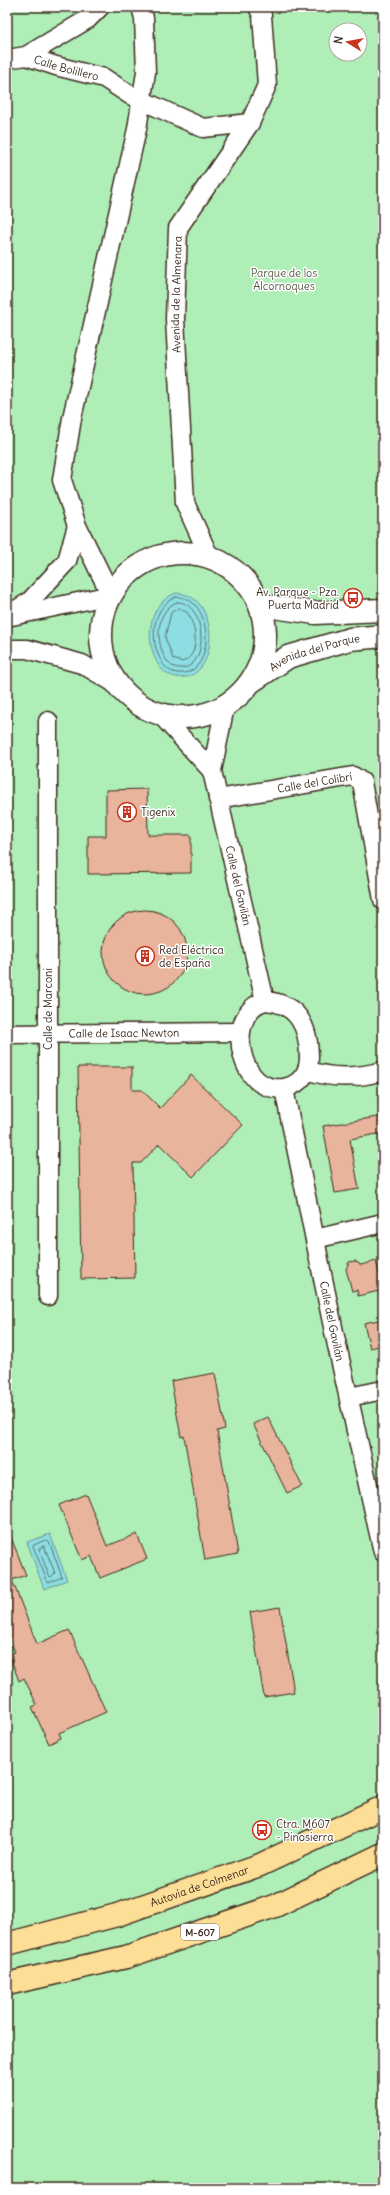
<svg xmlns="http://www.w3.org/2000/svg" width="390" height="2195" font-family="Delius,sans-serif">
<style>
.green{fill:#afefb7;stroke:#758c6a;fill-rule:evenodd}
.water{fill:#8ddee3;stroke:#6c9694}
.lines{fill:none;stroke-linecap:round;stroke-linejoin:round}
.shore{stroke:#5c726d;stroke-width:1}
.building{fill:#e9b49c;stroke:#3b2a1e}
.minor-casing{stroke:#3b2a1e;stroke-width:21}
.tertiary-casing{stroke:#3b2a1e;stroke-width:25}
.motorway-casing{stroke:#3b2a1e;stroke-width:25}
.minor{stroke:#fff;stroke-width:18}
.tertiary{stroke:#fff;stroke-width:22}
.motorway{stroke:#fdde96;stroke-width:22}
.labels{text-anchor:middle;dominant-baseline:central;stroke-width:3;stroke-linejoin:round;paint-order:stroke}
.shield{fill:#fff;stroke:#766a62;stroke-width:1}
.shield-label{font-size:10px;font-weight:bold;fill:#3b2a1e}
.street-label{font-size:11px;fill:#3b2a1e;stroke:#fff}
.park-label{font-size:11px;fill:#585b44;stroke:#fff}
.poi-label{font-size:11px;fill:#3b2a1e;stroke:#fff;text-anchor:start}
</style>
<rect width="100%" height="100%" fill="#fbf0eb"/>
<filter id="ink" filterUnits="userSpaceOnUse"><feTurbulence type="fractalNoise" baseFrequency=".025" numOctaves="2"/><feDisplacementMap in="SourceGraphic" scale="8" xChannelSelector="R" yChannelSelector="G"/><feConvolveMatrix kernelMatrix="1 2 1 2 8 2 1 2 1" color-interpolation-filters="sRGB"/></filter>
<g filter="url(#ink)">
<path class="green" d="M7,7H383V2188H7ZM336,30H360V54H336Z"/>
<path class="water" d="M176,593C222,593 220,684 177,677C169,676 163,672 159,666C144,642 147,604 176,593Z
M50,1534L67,1580L44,1589L27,1542Z"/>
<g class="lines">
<path class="shore" d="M176,597C215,595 216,677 179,673C172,673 166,669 162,662C149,642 151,607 176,597Z
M177,602C207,601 210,670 180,668C174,668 170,665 167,661C155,644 155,610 177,602Z
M179,608L188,613C196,628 201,655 182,662L173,659L165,637L171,613Z
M46,1540L49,1541L62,1577L48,1583L33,1546Z
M44,1546L55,1573L51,1577L49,1576L39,1549Z"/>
</g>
<path class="building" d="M147,789L148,835H191V873L88,874V836H106V790Z
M103 952a42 42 0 1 1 84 0a42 42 0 1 1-84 0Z
M78,1067H132V1090H142L160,1108L191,1075L243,1125L193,1177L159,1144L141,1163H133L135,1278L81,1279Z
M383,1116V1133L350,1139L359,1189L335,1193L323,1126Z
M355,1261L361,1265L376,1261L383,1290L358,1296L357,1290L352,1291L346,1269L349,1262Z
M383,1319V1345L370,1348L364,1323Z
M215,1373L225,1429L217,1431L238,1554L205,1560L184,1436L181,1437L171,1381Z
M268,1417L302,1486L287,1493L253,1424Z
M86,1494L107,1546L137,1534L147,1559L100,1578L91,1556L82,1560L59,1505Z
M8,1530L26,1575L12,1580L37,1644L69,1630L106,1712L59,1733L61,1738L49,1744L32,1707L37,1705L24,1678L19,1681L9,1654L15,1652L7,1633Z
M280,1607L294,1692L264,1697L250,1612Z"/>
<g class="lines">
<defs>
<g id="minor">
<path id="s1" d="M26,56L56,66L104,78L130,95L203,128L250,123"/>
<path d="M7,59L26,56L88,19L100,7"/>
<path id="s2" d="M209,556L185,503L175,319L178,228L250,123L267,85L262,15L258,7"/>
<path d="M11,613L29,602L67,561L77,526"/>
<path d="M7,617L111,595L77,526L62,480L72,418L137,129L146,72L144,18L141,7"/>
<path d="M7,649H27L82,664L116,684"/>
<path id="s3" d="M225,706L212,771L265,1001"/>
<path d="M161,715L212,771"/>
<path d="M48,721V1296"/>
<path id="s4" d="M218,799L353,776L362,782L383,900"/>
<path d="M265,1001C298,1003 309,1027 309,1058C309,1089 270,1099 252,1075C235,1053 235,1010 265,1001Z"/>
<path id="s5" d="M7,1034L240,1032"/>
<path d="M307,1070C331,1079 359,1078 383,1071"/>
<path id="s6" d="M284,1089L334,1332L383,1552"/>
<path d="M315,1239L383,1223"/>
<path d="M349,1397L383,1390"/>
</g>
<g id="tertiary">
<circle cx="183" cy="635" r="82"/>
<path d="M260,605L315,613L383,610"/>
<path id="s7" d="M252,681L288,657L350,639L383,636"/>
</g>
<g id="motorway">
<path id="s8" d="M7,1944L117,1915L260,1865L383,1807"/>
<path d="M7,1984L126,1957L275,1906L383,1854"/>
</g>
</defs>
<use href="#minor" class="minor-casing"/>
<use href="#tertiary" class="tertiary-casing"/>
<use href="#motorway" class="motorway-casing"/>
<use href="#minor" class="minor"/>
<use href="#tertiary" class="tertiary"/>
<use href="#motorway" class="motorway"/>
</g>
</g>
<defs>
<symbol id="bus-ring" viewBox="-11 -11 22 22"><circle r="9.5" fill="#fff" stroke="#c8321e" stroke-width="1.5"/><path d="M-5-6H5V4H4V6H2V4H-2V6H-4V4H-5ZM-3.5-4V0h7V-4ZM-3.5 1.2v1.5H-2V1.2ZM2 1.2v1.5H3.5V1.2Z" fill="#c8321e"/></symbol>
<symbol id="building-ring" viewBox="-11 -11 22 22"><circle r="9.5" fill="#fff" stroke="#c8321e" stroke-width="1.5"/><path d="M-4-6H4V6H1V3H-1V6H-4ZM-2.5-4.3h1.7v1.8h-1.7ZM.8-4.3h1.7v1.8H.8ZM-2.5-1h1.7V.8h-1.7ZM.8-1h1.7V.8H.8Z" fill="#c8321e"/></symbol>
</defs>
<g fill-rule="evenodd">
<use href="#bus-ring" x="342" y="587" width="22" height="22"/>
<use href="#building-ring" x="116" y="801" width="22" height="22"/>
<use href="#building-ring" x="134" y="945" width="22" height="22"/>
<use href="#bus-ring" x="251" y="1819" width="22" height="22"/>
</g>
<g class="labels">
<rect class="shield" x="181" y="1924" width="38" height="16" rx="3"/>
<g class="shield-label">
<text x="200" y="1932">M-607</text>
</g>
<g class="street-label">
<text stroke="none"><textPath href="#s1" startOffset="42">Calle Bolillero</textPath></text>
<text stroke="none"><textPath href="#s2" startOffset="267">Avenida de la Almenara</textPath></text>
<text stroke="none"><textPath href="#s7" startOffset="70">Avenida del Parque</textPath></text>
<text stroke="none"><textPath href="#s4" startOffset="98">Calle del Colibrí</textPath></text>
<text stroke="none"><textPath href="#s3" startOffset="184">Calle del Gavilán</textPath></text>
<text transform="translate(48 1009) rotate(-90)">Calle de Marconi</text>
<text stroke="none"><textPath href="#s5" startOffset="117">Calle de Isaac Newton</textPath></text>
<text stroke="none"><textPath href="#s6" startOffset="237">Calle del Gavilán</textPath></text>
<text stroke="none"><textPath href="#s8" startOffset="201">Autovía de Colmenar</textPath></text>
</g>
<g class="park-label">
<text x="284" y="273">Parque de los<tspan x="284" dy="13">Alcornoques</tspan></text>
</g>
<g class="poi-label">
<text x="339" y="592" text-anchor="end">Av. Parque - Pza.<tspan x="339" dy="13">Puerta Madrid</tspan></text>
<text x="141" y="812">Tigenix</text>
<text x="159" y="950">Red Eléctrica<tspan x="159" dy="13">de España</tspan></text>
<text x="276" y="1824">Ctra. M607<tspan x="276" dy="13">- Pinosierra</tspan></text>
</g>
</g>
<rect width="390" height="2195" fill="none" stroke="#fff" stroke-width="24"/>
<rect x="12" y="12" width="366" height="2171" fill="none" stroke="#3b2a1e" stroke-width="1.5" filter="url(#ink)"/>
<g transform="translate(348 42) rotate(281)"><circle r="19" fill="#ffffff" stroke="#b1aaa5"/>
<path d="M0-3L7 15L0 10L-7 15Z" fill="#c8321e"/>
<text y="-6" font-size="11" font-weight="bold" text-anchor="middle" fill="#3b2a1e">N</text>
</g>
</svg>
